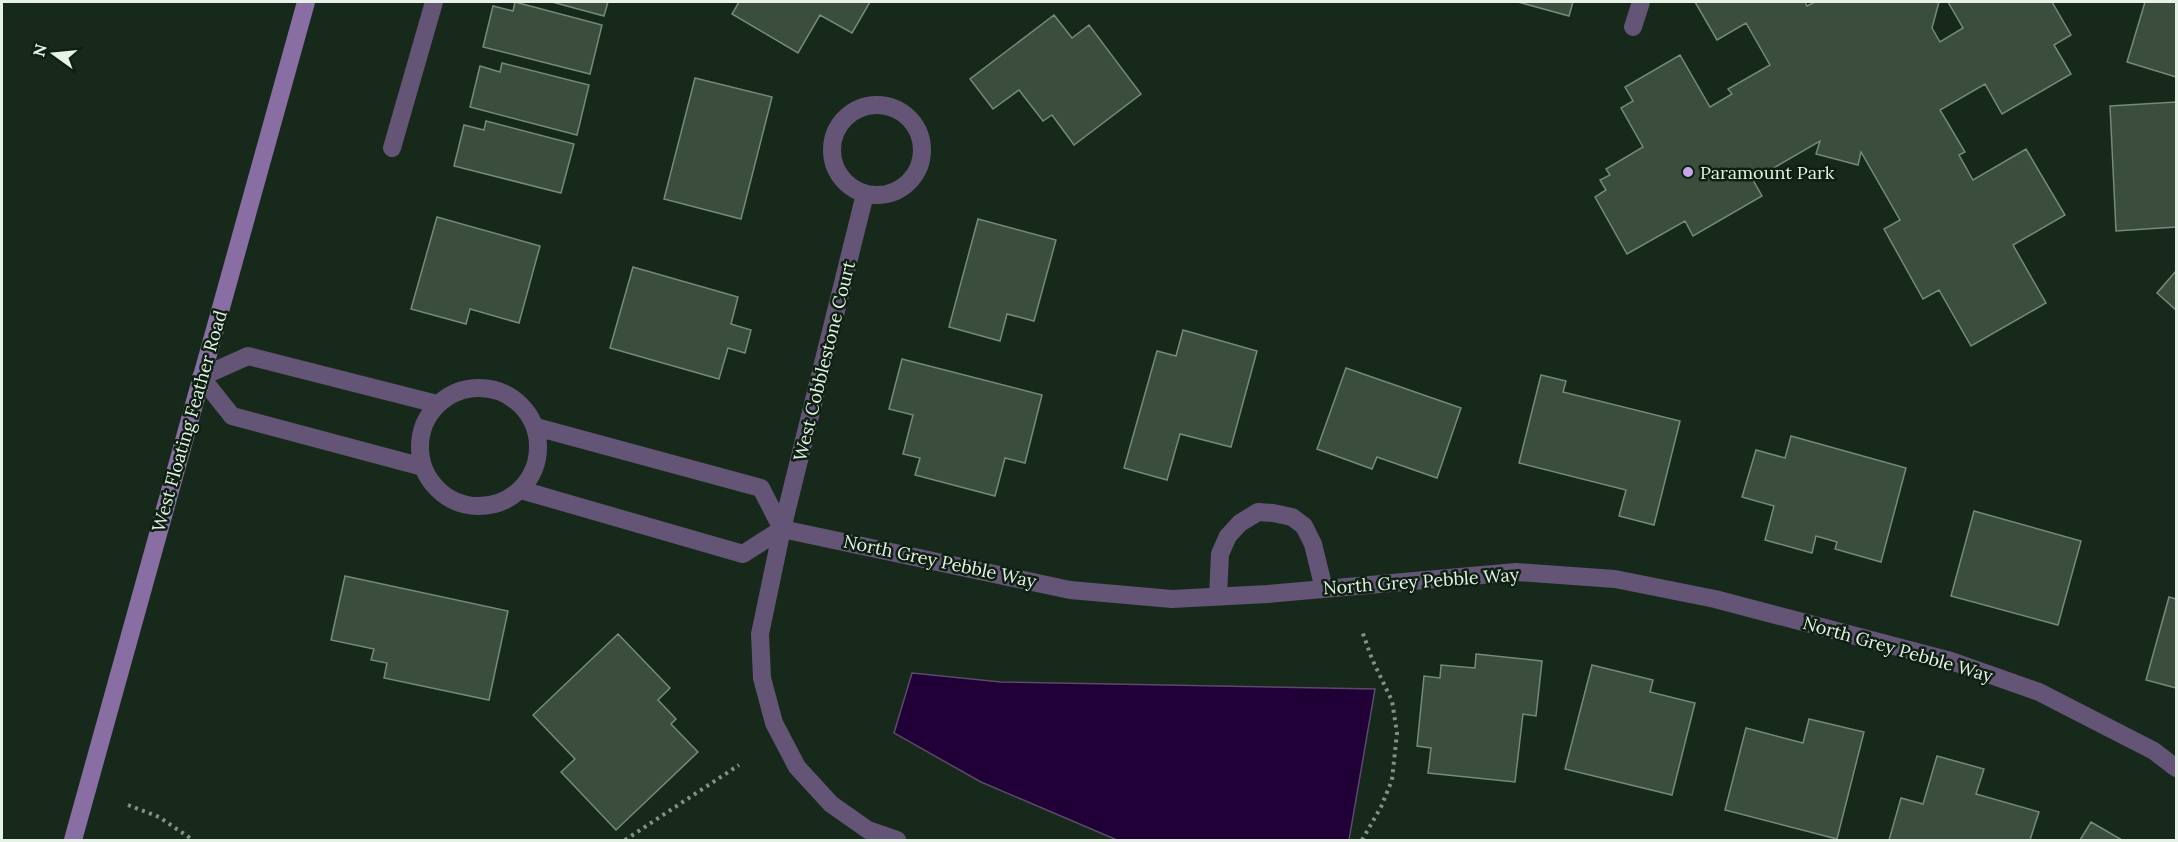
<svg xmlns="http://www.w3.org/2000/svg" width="2178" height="842" font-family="Lora,serif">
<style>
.water{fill:#200036;stroke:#5b496b;stroke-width:1.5}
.building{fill:#3b4e3d;stroke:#758a78;stroke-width:1.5}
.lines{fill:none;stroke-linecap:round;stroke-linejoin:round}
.path{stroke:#839286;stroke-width:4;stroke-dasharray:3 4.5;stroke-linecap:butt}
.lane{stroke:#645475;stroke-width:18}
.street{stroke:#645475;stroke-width:18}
.secondary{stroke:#886ea2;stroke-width:18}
.poi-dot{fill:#c9a5ee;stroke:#0e2011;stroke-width:2}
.labels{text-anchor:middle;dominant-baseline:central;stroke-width:5;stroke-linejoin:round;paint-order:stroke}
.poi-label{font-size:18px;fill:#e6f2e8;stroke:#0e2011;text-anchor:start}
.street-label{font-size:18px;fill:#e6f2e8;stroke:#0e2011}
</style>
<rect width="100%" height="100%" fill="#17291a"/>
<path class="water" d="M912,673L1001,682L1375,689L1349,840H1117L981,782L894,733Z"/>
<path class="building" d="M515,2L602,25L590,74L483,47L493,6L513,11Z
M552,2H608L604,16Z
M739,2H870L852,33L820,15L798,53L732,14Z
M1518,2H1573L1569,16Z
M1695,2H1805L1807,6L1815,2H1939L1932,28L1940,42L1963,28L1948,2H2052L2071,35L2054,45L2071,74L2002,114L1985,84L1940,110L1965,152L1959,155L1973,180L2026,149L2065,215L2013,245L2046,303L1971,346L1939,290L1923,299L1884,229L1900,220L1861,152L1858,165L1816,154L1820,141L1753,180L1762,196L1693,236L1685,221L1627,254L1595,197L1606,190L1600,180L1610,175L1606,169L1643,147L1621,108L1633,101L1625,87L1680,55L1710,107L1732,94L1728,89L1770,65L1746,23L1717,40Z
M2145,2H2176V77L2127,62Z
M1054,15L1072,38L1089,25L1141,94L1074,145L1052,115L1043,121L1019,90L993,109L970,79Z
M502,63L589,85L577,135L470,107L480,66L500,72Z
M695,78L772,97L741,219L664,199Z
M2176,102V227L2116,231L2110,106Z
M486,121L574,144L561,193L454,166L464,125L484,130Z
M437,217L540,246L519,323L470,309L466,324L411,309Z
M978,219L1056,240L1034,321L1007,314L1000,341L949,327Z
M633,267L738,297L731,324L751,330L745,353L728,348L719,379L610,348Z
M2176,271V310L2157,293Z
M1183,330L1257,351L1231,447L1180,434L1167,480L1124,468L1157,351L1176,356Z
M902,359L1042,395L1025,463L1005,458L995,496L915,475L920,458L903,454L913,415L889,409Z
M1346,368L1461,408L1437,478L1377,457L1372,469L1317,449Z
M1541,375L1566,381L1563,392L1680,421L1654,525L1619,516L1626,490L1519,463Z
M1791,436L1906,468L1881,562L1835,549L1837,542L1816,536L1812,553L1765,540L1774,506L1742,497L1756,450L1785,458Z
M1974,511L2081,541L2058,625L1951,596Z
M345,576L508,611L489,700L384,678L387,663L371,660L374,649L331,640Z
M2169,597L2176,599V688L2146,680Z
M618,634L670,688L658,700L676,719L671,724L698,752L616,830L561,772L575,759L533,715Z
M1476,654L1542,661L1536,716L1523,714L1515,782L1428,773L1431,748L1417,746L1424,676L1440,678L1441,665L1475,668Z
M1592,665L1653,680L1650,692L1695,703L1672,795L1565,769Z
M1809,719L1864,732L1837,839L1725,810L1746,728L1803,743Z
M1937,756L1984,769L1976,794L2039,812L2030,840H1889L1901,798L1923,804Z
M2091,822L2122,840H2080Z"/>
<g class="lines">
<path class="path" d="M128,805L159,817L193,840
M625,840L739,765
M1362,840L1381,807L1392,780L1397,733L1392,701L1372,659L1362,631"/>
<path class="lane" d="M1633,27L1641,2
M392,148L434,2
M1218,596L1220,554L1228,536L1240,523L1258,512L1273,513L1292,517L1304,526L1313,544L1324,589"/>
<path class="street" d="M832 150a45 45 0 1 1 90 0a45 45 0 1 1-90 0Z
M865,194L782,529L760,634L762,678L774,723L797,767L831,804L868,830L897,840
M420 447a59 59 0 1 1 118 0a59 59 0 1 1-118 0Z
M536,427L761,488L782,529
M423,467L232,416L201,377L248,356L437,404
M521,490L743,554L782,529L1070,590L1172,599L1268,594L1516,572L1615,579L1715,599L1951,661L2039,692L2154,751L2176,768"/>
<path class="secondary" d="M73,840L306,2"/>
</g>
<circle class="poi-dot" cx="1688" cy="172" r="6"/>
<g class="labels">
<g class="poi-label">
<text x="1700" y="172">Paramount Park</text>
</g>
<g class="street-label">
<text transform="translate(824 361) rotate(-76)">West Cobblestone Court</text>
<text transform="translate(189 421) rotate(-74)">West Floating Feather Road</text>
<text transform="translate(940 561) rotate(12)">North Grey Pebble Way</text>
<text transform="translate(1421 581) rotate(-4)">North Grey Pebble Way</text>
<text transform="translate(1898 649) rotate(16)">North Grey Pebble Way</text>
</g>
</g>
<rect width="2178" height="842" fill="none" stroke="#e6f2e8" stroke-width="6"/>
<g transform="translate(54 54) rotate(285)" stroke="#0e2011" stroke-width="4.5" paint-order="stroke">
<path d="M0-4.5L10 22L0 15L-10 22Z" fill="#e6f2e8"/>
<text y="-9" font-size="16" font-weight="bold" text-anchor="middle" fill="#e6f2e8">N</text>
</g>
</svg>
